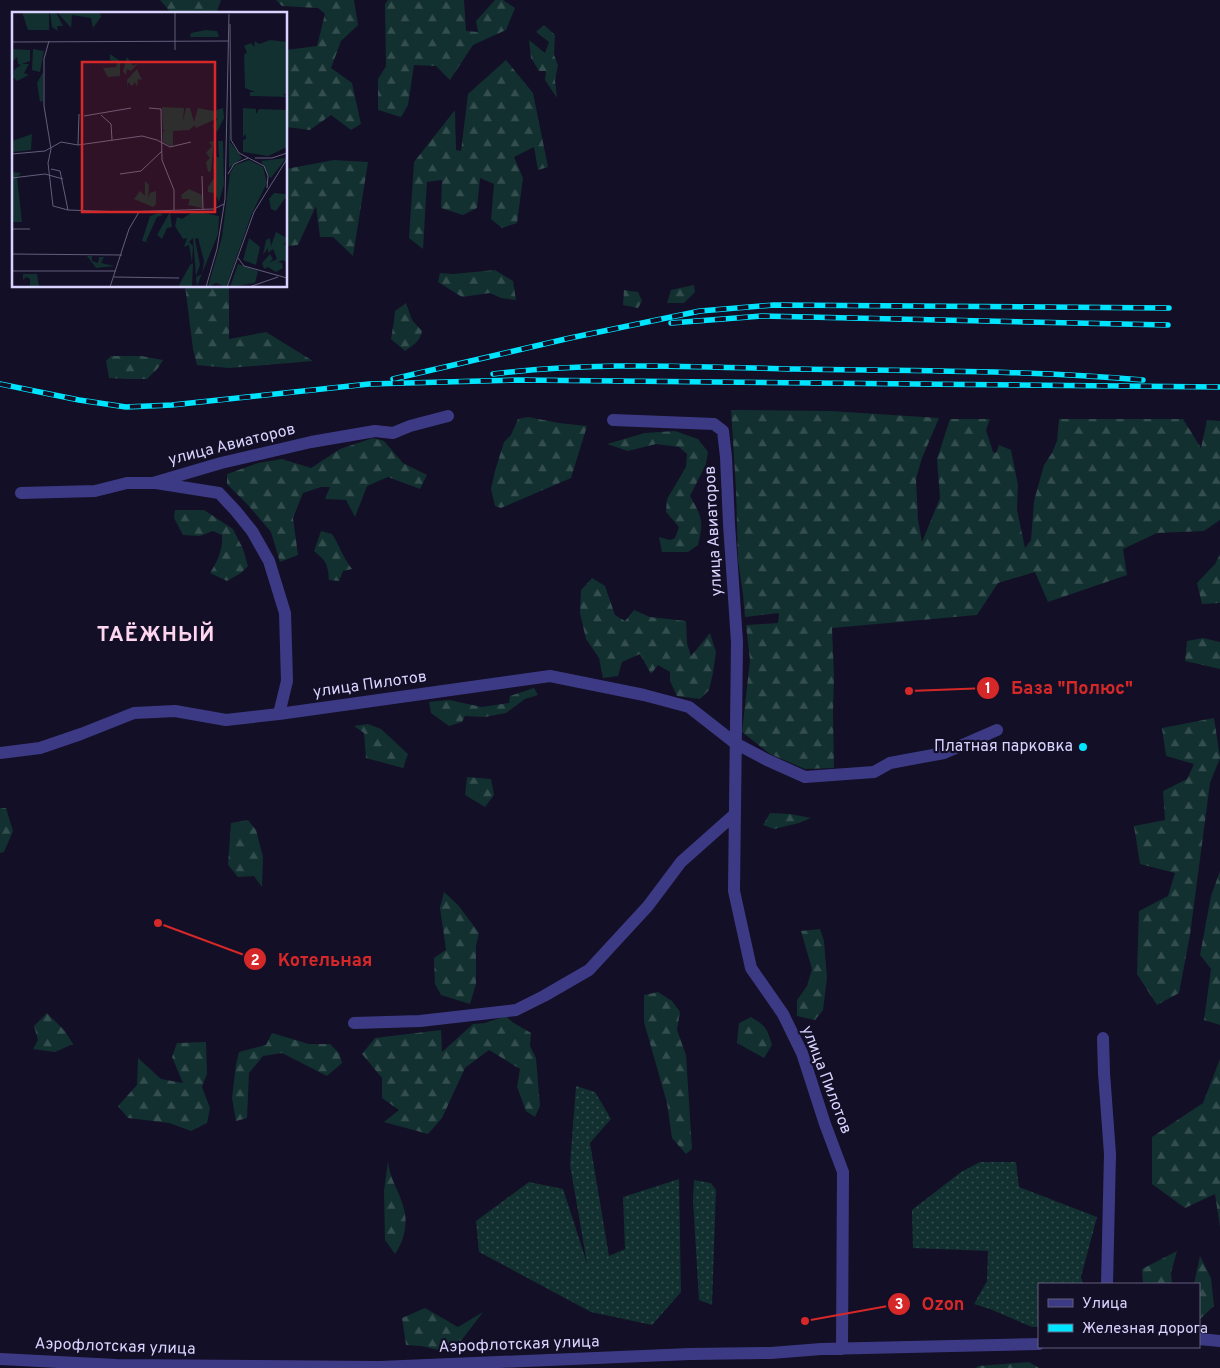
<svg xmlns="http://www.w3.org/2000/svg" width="1220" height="1368" font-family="Overpass,sans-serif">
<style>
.grass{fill:url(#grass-dots)}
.forest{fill:url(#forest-firs)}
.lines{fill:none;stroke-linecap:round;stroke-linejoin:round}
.minor{stroke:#3d3a85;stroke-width:12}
.rail-casing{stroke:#00e5ff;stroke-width:5.5}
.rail{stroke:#130f26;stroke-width:4;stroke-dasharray:11;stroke-linecap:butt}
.poi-dot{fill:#00e5ff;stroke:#130f26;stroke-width:2}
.labels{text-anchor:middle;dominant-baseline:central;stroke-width:4.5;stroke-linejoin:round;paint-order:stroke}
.street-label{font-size:16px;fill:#d9d4ff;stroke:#130f26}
.poi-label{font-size:16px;fill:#d9d4ff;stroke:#130f26;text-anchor:end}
.district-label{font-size:21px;font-weight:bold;letter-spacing:1px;fill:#ffd6f0;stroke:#130f26}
.inset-road{fill:none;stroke:#625e7d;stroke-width:1}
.view{fill:#d62828;fill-opacity:0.15;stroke:#d62828;stroke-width:2.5}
.inset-edge{fill:none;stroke:#d9d4ff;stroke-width:2.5}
.leader{fill:none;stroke:#d62828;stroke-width:2}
.callout-dot{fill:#d62828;stroke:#130f26;stroke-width:2}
.mark-label{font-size:15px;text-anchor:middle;font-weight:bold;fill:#fff}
.callout-label{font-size:18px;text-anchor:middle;font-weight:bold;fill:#d62828;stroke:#130f26;stroke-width:4.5;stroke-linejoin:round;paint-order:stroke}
</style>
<defs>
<pattern id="grass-dots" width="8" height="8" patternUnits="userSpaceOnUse" patternTransform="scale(1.25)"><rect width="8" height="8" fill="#12302f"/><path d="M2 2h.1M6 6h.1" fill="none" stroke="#344d4e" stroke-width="1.8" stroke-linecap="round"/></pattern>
<pattern id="forest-firs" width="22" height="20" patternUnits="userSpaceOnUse" patternTransform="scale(1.25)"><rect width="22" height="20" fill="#12302f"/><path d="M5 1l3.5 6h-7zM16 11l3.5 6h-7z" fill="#344d4e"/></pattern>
</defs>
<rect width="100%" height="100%" fill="#130f26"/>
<path class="grass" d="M576,1086L595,1092L611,1119L590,1143L609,1256L625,1249L623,1197L679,1179L681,1292L652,1325L591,1312L479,1252L476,1221L529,1182L563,1189L587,1263L570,1165Z
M980,1162H1016L1019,1187L1097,1217L1081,1277L1083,1284H1039V1327H1032L990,1309L974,1304L987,1281L988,1251L913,1248L912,1210L961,1172Z
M694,1180L711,1183L716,1190L712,1305L699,1300L693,1200Z"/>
<path class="forest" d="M160,0H221L216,14H172Z
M276,0H354L358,25L341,41L331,68L352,83L361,124L351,130L331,115L310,130L286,127V50L317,46L325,14L318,8L282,6Z
M388,0H464L466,31L478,32L476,21L495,0H503L515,8L506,30L473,45L450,80L436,66L414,65L408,105L401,117L378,110V79L386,66L385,4Z
M544,25L555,35L554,55L558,65L555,80L557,98L545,80L546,71H539L531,58L529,40L545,53L549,42L536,32Z
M506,60L533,93L548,167L538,170L534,147L514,157L523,178L517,223L502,228L491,219L494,184L480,178L477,208L463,215L441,208L442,180L427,182L423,249L409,238L414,162L455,110L456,150L461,151L468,94Z
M334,160L368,162L353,256L333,237H320L316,206L298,245L286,246V169Z
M495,270L513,281L516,300L501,298L490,293L462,297L438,282L440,273L453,274Z
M694,285L695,292L684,303H667L671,290Z
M185,286H229V339L266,332L313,361L229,368L197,365L193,349Z
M624,290L638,292L642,301L638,308L623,305Z
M406,303L412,320L422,331C420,342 413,345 405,351L391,339L394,321L395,311Z
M111,356H141L163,360L158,368L147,379H128L109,378L106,361Z
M731,410L831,411L939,418L922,458L916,479L918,520L922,542L940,498L937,459L950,419H990L986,430L993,452L996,453L999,445L1011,450L1018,485L1017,510L1025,548L1031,540L1034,501L1044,465L1052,453L1057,441L1059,419H1183L1201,448L1207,420L1220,421V520L1204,531L1157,533L1123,549L1127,575L1048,602L1035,572L998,583L977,615L832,628L834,676L833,713L834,768L805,769L770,754L742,732L750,660L746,625L778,623L779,613L745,617L743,594L738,560L736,489Z
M528,417L559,423L587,426L571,478L501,508L495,506L491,489L495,471L504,442L511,435L518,419Z
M675,431L698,439L708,452L706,464L690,496C702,517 704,521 698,545L688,552H662L659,537L670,540L675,538L679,527L666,512L667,499L686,467L687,454L679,447L656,444L628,451L607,444L645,433Z
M373,438L384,441L403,463L427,475L420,489L388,477L367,486L355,517L346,500L325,499L330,487H321L303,493L293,518L298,555L280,562L271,532L248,505L227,484V474L258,463L282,459L311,468L340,449Z
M175,510H204L233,529L243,549L248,566L241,573L227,581L210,573C218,560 223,550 222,535L213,531L200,536L183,535L174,518Z
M321,531L332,534C340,546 343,558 352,569L343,571L339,581L329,580C328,564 326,561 314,551Z
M1220,554V603L1202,604L1197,583L1215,564Z
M592,578L605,586L615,615L625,621L634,610L650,617L686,621L687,643L691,656L710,633L716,652L713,673L709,690L700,699L677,696L670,681V672L658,665L651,674L640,654L622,662L618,676L603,678L599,658L586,639L580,613L581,590Z
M1203,638L1220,642V669L1185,661L1187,641Z
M534,688L538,695L525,699L506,713L485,717L465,716L462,722L449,726L431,713L429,702L449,700L482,707L509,703L510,696Z
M1214,718L1220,758L1210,783L1190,935L1179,993L1157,1005L1137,974L1139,911L1168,896L1175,873L1140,864L1134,826L1165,820L1163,791L1187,779L1194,764L1166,756L1162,728Z
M368,724L381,729L408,754L403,768L366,758L364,733L354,726Z
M467,777L491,779L494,795L485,807L465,795Z
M0,808H6L13,831L4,852L0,853Z
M770,813L790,814L811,818L799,823L774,829L763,825Z
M248,820L256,830L263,857L262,887L254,876L238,877L228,865L231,823Z
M1220,871V1025L1204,1020L1211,969L1200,955L1211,896Z
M444,892L458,905L479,933L476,946V984L470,1004L441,995L435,984L434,958L446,950L440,908Z
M820,929L824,941L827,978L823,1010L815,1020L797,1016V1000L807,986L812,969L801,931Z
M658,992L672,1001L680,1012L677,1030L686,1055L692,1149L686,1154L672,1138L667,1103L644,1022V995Z
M47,1013L65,1031L73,1044L55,1052L33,1049L38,1040L34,1026Z
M506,1016L512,1022L531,1033L530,1046L536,1058L540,1106L535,1117L526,1111L517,1087L520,1069L489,1050L465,1068L442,1118L428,1134L384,1122L399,1110L382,1098V1078L362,1054L375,1038L441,1030L442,1052L473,1024L485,1023Z
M751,1017C766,1026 767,1028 772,1045L764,1058L737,1043L739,1023Z
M272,1033L309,1044H330L339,1053L342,1063L327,1076L282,1053L263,1056L249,1073L247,1118L236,1121L232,1098L236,1064L239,1052L266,1045Z
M206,1042L207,1074L202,1087L210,1108L207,1123L191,1131L169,1123L128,1118L118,1106L137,1085L138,1058L161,1079L183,1083L172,1057L177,1043Z
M1220,1059V1227L1215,1194L1185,1208L1152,1184V1137L1203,1103Z
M388,1161C389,1178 400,1192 404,1209C408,1224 404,1241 395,1254L385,1240L384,1191Z
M1177,1251L1171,1273L1172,1284L1143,1283L1142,1269Z
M1200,1256L1211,1278L1214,1306L1200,1319L1199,1284H1194Z
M425,1308L458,1327L483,1312L461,1341L439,1350L421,1346L406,1345L402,1318Z
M1029,1362L1039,1368H976L978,1366Z"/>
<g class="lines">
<path class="minor" d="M613,420L714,424L723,431L726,457L729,524L737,642L734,891L751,968L783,1014L802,1053L825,1124L843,1172L842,1349
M156,483L219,493L235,510L252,531L269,561L285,613L287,681L279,714
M21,493L95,491L127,483H153L221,463L311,442L375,431L393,433L410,426L448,416
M0,753L40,748L81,734L134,713L175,711L226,720L279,714L550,676L644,695L689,707L735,743L767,760L805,777L874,772L890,763L944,753L997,730
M354,1023L420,1021L516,1010L544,996L589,970L648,906L681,862L735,814
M1103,1038L1104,1073L1110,1154L1107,1284
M1199,1339L1220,1341
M0,1359L116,1365L380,1367L690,1354L771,1353L821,1349L1039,1344"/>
<defs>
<path id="rail" d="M671,323L762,316L1168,325
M493,374C593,361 695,367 795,369C911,371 1027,370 1143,380
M393,379L570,338L700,311L774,305L1169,308
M0,384L79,400L126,407L172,405L369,384L518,380L1220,387"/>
</defs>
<use href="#rail" class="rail-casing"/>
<use href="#rail" class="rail"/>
</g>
<circle class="poi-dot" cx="1083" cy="747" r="5"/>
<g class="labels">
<g class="street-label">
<text transform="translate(232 445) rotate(-14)">улица Авиаторов</text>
<text transform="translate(714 531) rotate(-93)">улица Авиаторов</text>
<text transform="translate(370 685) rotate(-8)">улица Пилотов</text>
<text transform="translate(826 1080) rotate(69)">улица Пилотов</text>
<text transform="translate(519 1345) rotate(-2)">Аэрофлотская улица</text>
<text transform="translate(115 1347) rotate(2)">Аэрофлотская улица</text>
</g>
<g class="poi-label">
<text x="1073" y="747">Платная парковка</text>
</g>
<g class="district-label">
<text x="156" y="635">ТАЁЖНЫЙ</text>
</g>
</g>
<g transform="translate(12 12)">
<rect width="275" height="275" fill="#130f26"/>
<path d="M217,95L218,130L230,146L217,156ZM274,146L259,166H258L249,149ZM237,148L251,155L255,171L240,201L214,275L204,271L196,275L210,225L218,161L223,153ZM133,169L137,173L136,187L138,181L144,179V192L141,195L122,187L128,179L133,184ZM177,177L190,183V196L176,193L178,187H170L169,183ZM158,200L160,215L155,216L150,227L145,223ZM147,201L151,203L145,205L134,229L137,231L130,229L138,204ZM237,226L248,235L244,253L231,248ZM226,252L246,259L243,271L218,275Z" fill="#12302f"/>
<path d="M10,0H37V18H16ZM44,0L51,14H45L46,19L40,15L38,1ZM45,0H88L89,5L81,16L79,6L60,3L59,16ZM194,18L205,19L207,25H178L179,21ZM258,28L275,30V82H271L275,85L238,84V80H243L233,76L232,43L235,40L232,34L239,31L242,35L243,29L247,32ZM0,37L18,38V49L10,52H17L12,61L17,63L5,69L1,65L2,58L9,53L6,52L5,45L0,50ZM21,37L32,39L28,60L20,58ZM98,42L108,49V64L96,65L92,58L91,56L104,55L105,51L98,48ZM115,45L121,54L126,51L119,59L115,57L114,63L111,59ZM125,57L130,68L126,67L125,75L123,70L120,74L116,70V77L115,68ZM31,60V89L28,90L25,71ZM150,95L172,96L171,109L174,96H178L182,110L186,96L201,99L211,96L212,106L205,120L201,114L206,106L184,116L183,113L177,118L161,119V134H158L151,130V119L155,118H151ZM231,96L244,97V102L247,97L275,98V135L256,144L231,140V128L234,127V122L231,125ZM20,122L19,138L0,140V129ZM202,129L199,159L196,160L194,150L198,146L194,141L200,134L197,130ZM206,129H211L212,172L207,190L203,181L196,180V175L204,163L201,155L204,144L207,146ZM262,181L273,182L274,185L264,199L259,197L257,187ZM182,199L207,204L206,222L185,274L184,265L190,262L192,249L186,226L183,227L188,253L184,264L181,226L177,230L181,234L180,251L177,233L172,235L175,226L171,227L163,214L165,205L170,207ZM264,220L275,226L272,233H275V251L271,248L266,250L270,251L271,256L264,260L256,255L252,257L250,251L258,242L261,247L257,251L265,247L261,237L256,241V236L251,243L254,228L258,226L259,234ZM75,244H80V249L86,251L87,245H92L89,251L103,254L84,256ZM181,251L180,275H166L178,253ZM11,262H25L27,275L18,274V267L14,265L11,268Z" fill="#12302f"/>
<path d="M0,160L9,161L5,165L10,210H0Z" fill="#12302f"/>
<path class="inset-road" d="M163,0V38M218,12L219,128L227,141L252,154L256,164L255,176M37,29L32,47V94L39,137L36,151L41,194L56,198L111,200L202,197L212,192M0,30L216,29M137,96L149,97L150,148L162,178V198M89,103L99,112L100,128M72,104L119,96M66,133L67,102M0,142L33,139L49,130L66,133L130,124L145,128L158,135L179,130M243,146H260L275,141M39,157L48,159L56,198M108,162L129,159L150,139M216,162L222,152L236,146M190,164L191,197M0,166L33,162L51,167M0,217H18M0,242L110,243M226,246L232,254L275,266M0,259H104M102,265L167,266M98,275L117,217L127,200M194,275L205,237L213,187L217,2M215,275L242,200L275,147M237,275L266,265"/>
<path class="view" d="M70,50H203V200H70Z"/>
<rect width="275" height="275" class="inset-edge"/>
</g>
<path class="leader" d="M909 691L988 688M158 923L255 959M805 1321L899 1304"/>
<g class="callout-dot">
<circle cx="909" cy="691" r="5"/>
<circle cx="158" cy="923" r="5"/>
<circle cx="805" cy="1321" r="5"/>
<circle cx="988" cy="688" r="12"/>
<circle cx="255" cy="959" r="12"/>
<circle cx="899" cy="1304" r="12"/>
</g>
<g class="mark-label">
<text x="988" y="693">1</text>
<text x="255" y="965">2</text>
<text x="899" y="1309">3</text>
</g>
<g class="callout-label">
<text x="1072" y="694">База "Полюс"</text>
<text x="325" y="966">Котельная</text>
<text x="943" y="1310">Ozon</text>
</g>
<rect x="1038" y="1283" width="162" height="65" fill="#130f26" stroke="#625e7d"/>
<rect x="1048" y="1299" width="25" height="8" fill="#3d3a85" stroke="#625e7d"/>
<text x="1082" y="1308" font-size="15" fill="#d9d4ff">Улица</text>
<rect x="1048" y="1324" width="25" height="8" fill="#00e5ff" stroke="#625e7d"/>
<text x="1082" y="1333" font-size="15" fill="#d9d4ff">Железная дорога</text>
</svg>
